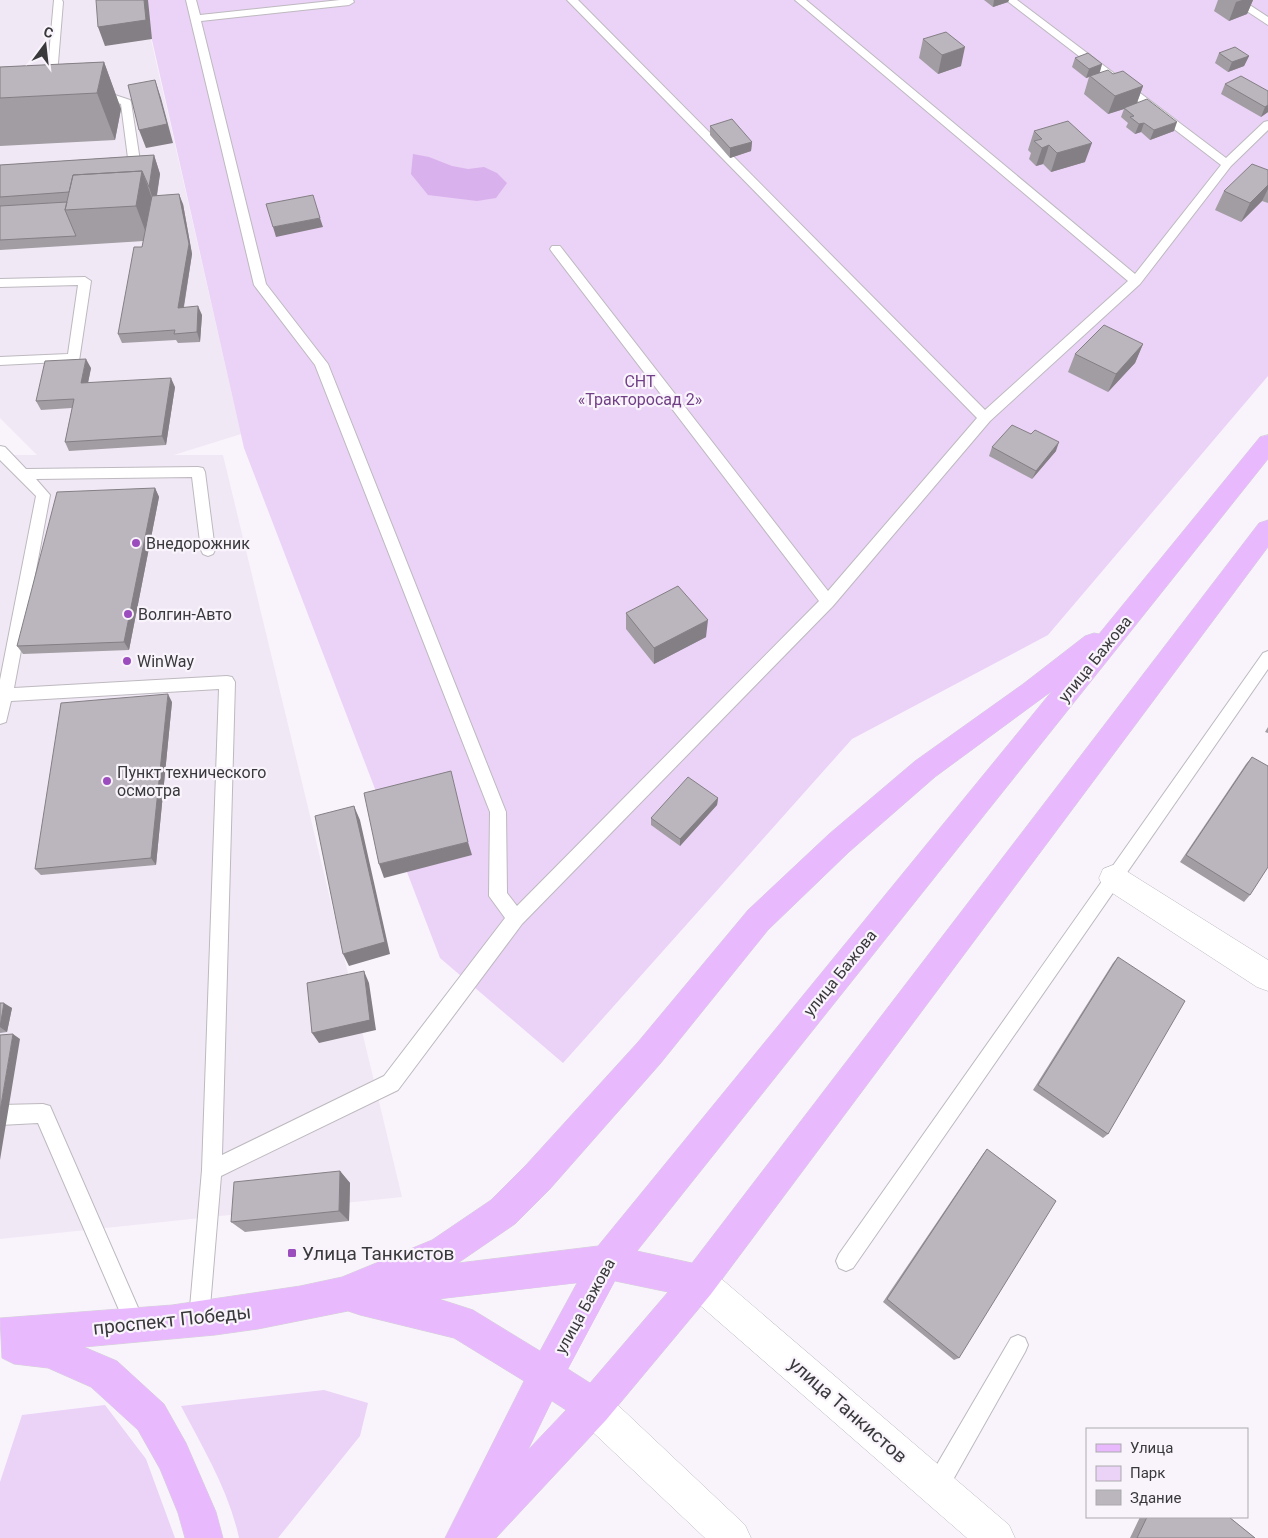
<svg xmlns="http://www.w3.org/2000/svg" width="1268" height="1538" font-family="Roboto,sans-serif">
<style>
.built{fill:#f1e8f6}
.green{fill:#ebd2f7}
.water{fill:#d9b1ec}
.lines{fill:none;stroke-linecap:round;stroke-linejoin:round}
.lane-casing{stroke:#bdb9bf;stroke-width:2}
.street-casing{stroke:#bdb9bf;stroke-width:1}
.secondary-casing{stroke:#bdb9bf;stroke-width:1}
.primary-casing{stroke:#d3d3d4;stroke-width:1}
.lane{fill:#fff;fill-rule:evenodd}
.street{fill:#fff;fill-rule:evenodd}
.secondary{fill:#fff;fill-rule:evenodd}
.primary{fill:#e8bafd;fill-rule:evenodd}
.wall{fill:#a19da3}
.shaded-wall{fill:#837f84}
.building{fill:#bbb6bd;stroke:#837f84}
.poi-dot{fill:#9b4dbd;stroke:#f9f4fc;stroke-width:2}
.labels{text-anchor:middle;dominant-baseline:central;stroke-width:4.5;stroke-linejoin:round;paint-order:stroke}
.park-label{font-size:16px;fill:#703f86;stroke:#f9f4fc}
.poi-label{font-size:16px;fill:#39383a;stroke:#f9f4fc;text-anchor:start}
.street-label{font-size:16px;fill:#39383a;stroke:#f9f4fc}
.near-poi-label{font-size:19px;fill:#39383a;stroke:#f9f4fc;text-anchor:start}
.near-street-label{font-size:19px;fill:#39383a;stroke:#f9f4fc}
</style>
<rect width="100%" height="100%" fill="#f9f4fc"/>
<path class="built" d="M0,0H142L241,434L174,455H223L402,1197L0,1239V455H37L0,418Z"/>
<path class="green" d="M143,0H1268V376L1048,635L852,739L563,1063L440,958L244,448Z
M324,1390L368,1403L360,1436L278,1538H239C229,1491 203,1448 181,1406Z
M105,1405L146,1459L175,1538H0V1482L22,1415Z"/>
<path class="water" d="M413,154L429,157L452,166L468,169L484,167L497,173L507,183L496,198L477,201L428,195L411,174Z"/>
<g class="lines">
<defs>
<path id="lane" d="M54,0H62L63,2L57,75L64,80L59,83L47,77Z
M186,0H196L200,15L340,0H353L354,2L349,5L201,21L266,284L328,364L506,812L507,893L517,906L819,601L552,252L550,249L552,246H560L828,591L977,418L567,0H578L985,410L1128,281L795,0H806L1135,274L1221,165L1006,0H1017L1226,158L1264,122L1268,121V130L1231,166L1140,284L990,421L833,606L522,924L398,1090L221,1176L209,1319L206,1326L199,1329L192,1326L189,1319L202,1170L219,689L11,701L6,722L0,724V680L36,496L0,460V446L5,447L26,469L198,467L203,468L205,472L215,550L213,554L208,556L203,554L201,550L192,477L36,479L50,495L14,688L227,676L232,677L235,682L222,1155L384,1076L505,918L489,896L490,812L315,365L254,285Z
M1230,0H1242L1268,17V25Z
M97,89L130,100L131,102L140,161L138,163L117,166L111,163L113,161L128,158L121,104L93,94L92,92L93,90Z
M85,277L91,281L79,361L0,365V357L68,354L78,285L0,287V279Z
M1268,651V669L853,1268L846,1271L839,1268L836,1261L839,1254L1263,653Z
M43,1104L50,1106L143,1319L146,1326L143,1333L136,1336L129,1333L38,1123L0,1125V1105Z
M1018,1335L1025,1338L1028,1345L1025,1352L945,1494L937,1497L929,1494L926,1486L929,1478L1011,1338Z"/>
<path id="street" d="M1113,865L1123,869L1268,960V991L1257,987L1103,887L1099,878L1103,869Z"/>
<path id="secondary" d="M699,1265L711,1270L1009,1525L1015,1538H967L687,1294L682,1282L687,1270Z
M593,1389L606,1394L745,1525L751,1538H705L580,1420L575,1407L580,1394Z"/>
<path id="primary" d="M1268,435V459L637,1251L692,1263L1259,523L1268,520V547L711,1294L606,1420L496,1538H445L524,1381L454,1338L360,1315L348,1311L258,1329L215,1335L84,1347L117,1361L164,1404L186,1443L216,1512L223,1538H185L178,1513L160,1469L138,1430L91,1387L48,1368L14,1364L2,1358L0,1318L172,1305L300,1286L342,1277L432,1240L491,1200L526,1165L638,1042L748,910L829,834L915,761L1023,684L1085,636L1094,633L1099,634L1260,437ZM1052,691L598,1246L458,1263L515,1224L550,1189L660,1064L768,930L849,852L935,777ZM615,1281L668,1292L590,1383L568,1369ZM577,1283L540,1351L473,1310L439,1299ZM552,1401L566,1410L528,1450Z"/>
</defs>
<use href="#lane" class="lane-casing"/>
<use href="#street" class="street-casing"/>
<use href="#secondary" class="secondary-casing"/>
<use href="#primary" class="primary-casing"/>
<use href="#lane" class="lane"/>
<use href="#street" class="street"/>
<use href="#secondary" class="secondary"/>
<use href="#primary" class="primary"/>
</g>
<path class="wall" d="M984,0H1009L1008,2L993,7Z
M1218,0H1253L1247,14L1229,21L1214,11Z
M923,39L961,66L938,74L919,58Z
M1219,53L1249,56L1244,66L1228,72L1215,63Z
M1075,58L1102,64L1100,72L1113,74L1143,86L1137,103L1174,131L1150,140L1141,132L1135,134L1126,127L1128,123L1121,117L1124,109L1108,114L1084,94L1089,77L1086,78L1072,67Z
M104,62L121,109L115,140L0,146V67Z
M1225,84L1268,91V112L1261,117L1221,94Z
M710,126L752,142L751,151L730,158L710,135Z
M1034,131L1085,162L1051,172L1043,164L1036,166L1029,159L1031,153L1028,150Z
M154,155L160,174L157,196L183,204L192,254L184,307L202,315L200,342L178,343L176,340L122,343L118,334L144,241L0,250V165Z
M1268,170V203L1262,201L1241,222L1215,210L1224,191Z
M1143,344L1135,363L1108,392L1068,372L1075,354Z
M91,368L88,383L175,387L166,445L69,451L65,442L72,408L41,410L36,401Z
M992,447L1056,451L1032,479L989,456Z
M155,488L159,497L129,650L23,654L17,646Z
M626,613L706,637L654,664L626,629Z
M172,702L156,865L41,875L35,869Z
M1268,727V733L1265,732Z
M1252,757L1250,895L1244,902L1180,862L1246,764Z
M718,798L717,805L680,846L651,825V818Z
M1118,957L1108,1134L1103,1138L1033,1090L1113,963Z
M0,1003L12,1008L7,1032L0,1033Z
M987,1149L959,1358L954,1360L883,1302L983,1154Z
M340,1171L350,1183L349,1221L245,1232L231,1222Z
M1140,1517H1229L1255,1538H1130Z"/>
<path class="shaded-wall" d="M144,0H148L152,39L105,46L98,27Z
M994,0H1009L1008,2L993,7Z
M1242,0H1253L1247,14L1229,21L1236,2Z
M965,47L961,66L938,74L942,55Z
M1249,56L1244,66L1228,72L1232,62Z
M104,62L121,109L115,140L97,93Z
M1102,64L1099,74L1090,76L1089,77L1086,78L1089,69Z
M155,80L161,98L173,143L146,148L139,130Z
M1143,86L1136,105L1124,108V109L1108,114L1115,96Z
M1268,105V112L1261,117L1265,107Z
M1177,122L1174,131L1150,140L1154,130Z
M1144,123L1141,132L1135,134L1139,124Z
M752,142L751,151L730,158V148Z
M1092,143L1085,162L1051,172L1057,153Z
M1049,145L1043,164L1036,166L1042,148Z
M154,155L160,174L155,206L149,187Z
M142,171L155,206L149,241L136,206Z
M1268,185V189L1262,201L1241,222L1250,203Z
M179,194L183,204L192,254L182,317L178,308Z
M320,218L323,227L276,237L273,227Z
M198,306L202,315L200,342L197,332Z
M1143,344L1135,363L1108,392L1116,374Z
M86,359L91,368L86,392L81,383Z
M171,378L175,387L166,445L162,436Z
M1059,442L1056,451L1032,479L1036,471Z
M155,488L159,497L129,650L124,642Z
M708,620L706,637L654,664V648Z
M168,694L172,702L156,865L151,858Z
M718,798L717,805L680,846V839Z
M354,806L360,820L390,954L349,966L343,954Z
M468,842L472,855L384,878L379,864Z
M364,971L369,983L376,1030L319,1043L312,1033Z
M4,1003L12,1008L7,1032L0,1027Z
M13,1034L20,1039L0,1160V1111Z
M340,1171L350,1183L349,1221L339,1211Z"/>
<path class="building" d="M96,0H144L146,20L98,27Z
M946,32L965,47L942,55L923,39Z
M1235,47L1249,56L1232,62L1219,53Z
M1088,53L1102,64L1089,69L1075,58Z
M104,62L97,93L0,98V67Z
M1108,70L1113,74L1123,71L1143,86L1115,96L1090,76Z
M1241,76L1268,91V105L1265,107L1225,84Z
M155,80L167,124L139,130L128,85Z
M1147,99L1177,122L1154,130L1144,123L1139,124L1130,117L1134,116L1124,108Z
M732,119L752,142L730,148L710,126Z
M1068,121L1092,143L1057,153L1049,145L1042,148L1034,141L1042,139L1034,131Z
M154,155L149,187L142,171L73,175L69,192L0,197V165Z
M1252,164L1268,170V185L1250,203L1224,191Z
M142,171L136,206L65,210L73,175Z
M179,194L189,244L178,308L198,306L197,332L174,334L175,330L118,334L134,247H142L152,196Z
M313,195L320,218L273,227L266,204Z
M67,202L65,210L76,236L0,240V206Z
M1104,325L1143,344L1116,374L1075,354Z
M86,359L81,383L171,378L162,436L65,442L74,399L36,401L45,361Z
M1012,425L1031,434L1035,430L1059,442L1036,471L992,447Z
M155,488L124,642L17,646L57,492Z
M678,586L708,620L654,648L626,613Z
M168,694L151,858L35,869L61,703Z
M1252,757L1268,766V867L1250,895L1186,855Z
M451,771L468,842L379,864L364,793Z
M688,777L718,798L680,839L651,818Z
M354,806L385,942L343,954L315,816Z
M1118,957L1185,1001L1108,1134L1038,1085Z
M364,971L370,1020L312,1033L307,983Z
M0,1003H4L0,1027Z
M13,1034L0,1111V1035Z
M987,1149L1056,1201L959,1358L887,1299Z
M340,1171L339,1211L231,1222L234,1182Z
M1147,1517H1229L1255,1538H1137Z"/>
<g class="poi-dot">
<circle cx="136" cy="543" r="5"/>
<circle cx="128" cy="614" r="5"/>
<circle cx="127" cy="661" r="5"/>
<circle cx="107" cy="781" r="5"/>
<rect x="287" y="1248" width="10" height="10" rx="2.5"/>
</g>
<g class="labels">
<g class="park-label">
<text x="640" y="381">СНТ<tspan x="640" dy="18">«Тракторосад 2»</tspan></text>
</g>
<g class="poi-label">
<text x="146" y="543">Внедорожник</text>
<text x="138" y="614">Волгин-Авто</text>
<text x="137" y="661">WinWay</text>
<text x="117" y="772">Пункт технического<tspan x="117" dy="18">осмотра</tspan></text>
</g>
<g class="street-label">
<text transform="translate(1095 659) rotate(-51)">улица Бажова</text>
<text transform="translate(840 973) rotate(-51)">улица Бажова</text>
<text transform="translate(585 1306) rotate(-61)">улица Бажова</text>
</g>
<g class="near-poi-label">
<text x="302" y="1253">Улица Танкистов</text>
</g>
<g class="near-street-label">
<text transform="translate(172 1320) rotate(-6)">проспект Победы</text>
<text transform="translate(848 1410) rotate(41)">улица Танкистов</text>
</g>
</g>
<rect x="1086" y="1428" width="162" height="90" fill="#f9f4fc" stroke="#aca9ae"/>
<rect x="1096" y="1444" width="25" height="8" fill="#e8bafd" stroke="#aca9ae"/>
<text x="1130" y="1453" font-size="15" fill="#39383a">Улица</text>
<rect x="1096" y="1466" width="25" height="15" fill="#ebd2f7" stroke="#aca9ae"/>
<text x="1130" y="1478" font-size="15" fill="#39383a">Парк</text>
<rect x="1096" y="1490" width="25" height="15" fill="#bbb6bd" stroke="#aca9ae"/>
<text x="1130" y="1503" font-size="15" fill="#39383a">Здание</text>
<g transform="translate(45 45) rotate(15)" stroke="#f9f4fc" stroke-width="4" paint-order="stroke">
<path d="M0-4L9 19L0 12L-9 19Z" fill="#39383a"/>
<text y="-8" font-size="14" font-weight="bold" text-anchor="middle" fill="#39383a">С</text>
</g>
</svg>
